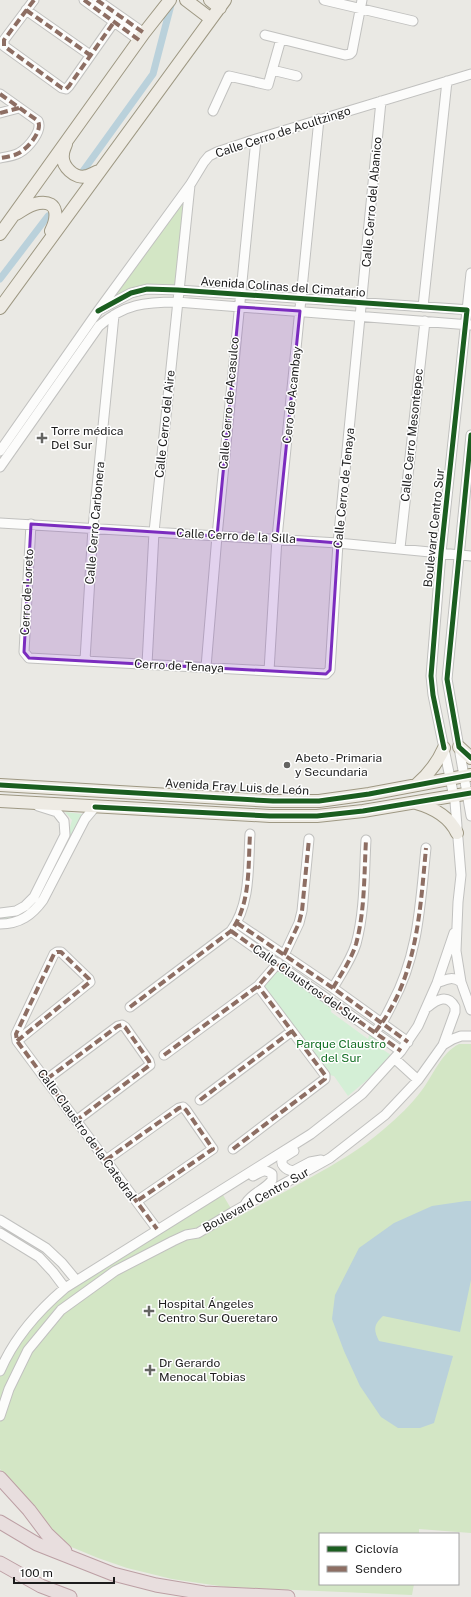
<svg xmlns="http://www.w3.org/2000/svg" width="471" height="1597" font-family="'Public Sans',sans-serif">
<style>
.grass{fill:#d3e6c5}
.park{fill:#d4efd6}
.water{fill:#bad1db}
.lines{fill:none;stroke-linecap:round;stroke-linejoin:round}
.canal{stroke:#bad1db;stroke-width:7}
.minor-casing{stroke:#c1c1bf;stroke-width:11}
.major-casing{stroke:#9e9883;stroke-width:14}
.highway-casing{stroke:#bc9fa4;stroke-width:15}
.minor{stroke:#fcfcfb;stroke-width:9}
.major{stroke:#eeebe4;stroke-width:12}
.highway{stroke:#e8dede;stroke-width:13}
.quiet{stroke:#8d6e63;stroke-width:4;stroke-dasharray:8 4;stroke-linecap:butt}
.cycleway-casing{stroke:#fff;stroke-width:8}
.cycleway{stroke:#1b5e20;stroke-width:5}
.marked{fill:#7b2cbf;fill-opacity:0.2;stroke:#7b2cbf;stroke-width:3;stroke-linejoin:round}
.poi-dot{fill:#646462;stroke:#fff;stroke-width:1.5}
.labels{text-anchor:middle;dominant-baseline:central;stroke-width:3;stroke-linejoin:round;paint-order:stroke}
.street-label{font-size:12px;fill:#1c1c1c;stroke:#fff}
.poi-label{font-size:12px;fill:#1c1c1c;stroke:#fff;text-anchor:start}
.park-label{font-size:12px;fill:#147025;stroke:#fff}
</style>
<rect width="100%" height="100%" fill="#eae9e4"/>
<path class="grass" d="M190,185L178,290L147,289L98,311Z
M459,1044H471V1533L419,1529V1534H320V1584H414L412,1595L226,1587L172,1579L127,1568L98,1558L69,1546L60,1540L0,1469V1371L47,1303L220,1190L233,1212L198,1233L199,1238C235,1218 272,1199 308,1179C335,1164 361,1149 384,1129C398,1117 411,1105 422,1090C434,1074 441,1053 459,1044Z"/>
<path class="park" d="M65,812L82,814L43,899L15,920L0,921V914L27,907L67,838L72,820Z
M278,963L332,1001L331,1012L368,1039L371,1029L379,1035V1047L391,1055L380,1069L348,1096L334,1076L325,1074L258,986Z"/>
<path class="water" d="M466,1201H471V1280L460,1332L383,1316C374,1324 373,1330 379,1341L453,1356L434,1423L420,1428H398L381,1417L360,1386L344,1351L332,1319L335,1295L359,1248L394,1223L432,1206Z"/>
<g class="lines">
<path class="canal" d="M78,178L153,74L172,1
M0,279L48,216"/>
<defs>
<path id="minor" d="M34,0L4,40V46L62,88L66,89L69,86L114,22
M84,0L139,40
M97,0L144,33
M324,0L413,21
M26,10L90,55
M265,35L345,55L350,54L352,52L362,0
M272,70L297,76
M0,94L38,121C43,131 28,148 19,153C14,156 6,157 0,158
M213,111L229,76L268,85L281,39
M0,113L19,108
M471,273L441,553L431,676L433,695L455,802L461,875L458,902L456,951L461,982L471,1010
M423,307L447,81
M101,309L131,293L147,289L178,290L471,310
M471,435L447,679L471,816
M0,451L98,311L190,185L204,162L209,156L217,152L256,139L471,74
M0,467L99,326C124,304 145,302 177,302L470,325
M0,523L338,543L471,556
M31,524L24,652L29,658L326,674L330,670L338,543L381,101
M400,548L425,321
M85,660L93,528L114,315
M147,664L154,532L190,185
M206,667L217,536L256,139
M269,671L277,538L319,119
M0,913L16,911L25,906L34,897L65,835L64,821L57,812L38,806
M237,923L333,988L408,1042
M0,924C20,924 32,915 43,900L85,819L95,807
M231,931L401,1051
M284,955L299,923L302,911L309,839
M437,983C447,979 452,976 461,982
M333,988C341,974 351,960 356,944C365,911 364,875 366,840
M130,1007L231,931C251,904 248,866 250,834
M428,1007C437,999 448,994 455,1007V1012L443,1045
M378,1028C384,1021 388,1012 392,1004C419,954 420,904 426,848
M17,1041L90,982L89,979L61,952H57L54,954L16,1034L17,1041L157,1229
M164,1055L258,986L278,963
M395,1059L418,1080
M47,1079L118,1026L122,1025L125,1027L149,1061L150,1065L77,1120
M200,1100L292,1031
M233,1149L325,1079V1075L258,986
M294,1151C291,1153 287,1155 284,1157C278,1164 286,1170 293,1171L310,1162L321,1160
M106,1160L179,1108L183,1107L186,1110L213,1149L137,1201
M246,1203C253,1192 265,1190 272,1180V1174C264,1168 261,1172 253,1176
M0,1220L46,1248L62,1263L76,1280
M0,1233L39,1257L53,1272L65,1288
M0,1371C14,1338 38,1311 65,1288L311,1134L362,1094L401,1051L418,1026L437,983L454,933
M0,1416L9,1389L28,1350L61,1310L115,1271L173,1241L186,1235L198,1233L233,1212L330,1158L385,1115L418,1080L443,1045L453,1039L461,1036H471"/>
<path id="major" d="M186,0L211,19
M210,0L220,8
M66,144C65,147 63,151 63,154C61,166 75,180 87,176C91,175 95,172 99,171
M16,214C23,210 30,204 39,203C60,200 57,219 51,231
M0,234L144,33L170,0
M0,308L225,0
M459,747L471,758
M0,785L273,801H319L369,794L471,775
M416,785C429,774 437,764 444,748
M0,801L270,816H317L363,811L471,793
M416,803C434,808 449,816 457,833"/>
<path id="highway" d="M0,1478L29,1510L47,1534L65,1551
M0,1522L37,1544L113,1574L156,1585L204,1593L288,1597
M0,1563L41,1586L70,1597"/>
</defs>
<use href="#minor" class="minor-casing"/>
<use href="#major" class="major-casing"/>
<use href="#highway" class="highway-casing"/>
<use href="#minor" class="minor"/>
<use href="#major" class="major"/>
<use href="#highway" class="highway"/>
<path class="quiet" d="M34,0L4,40V46L62,88L66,89L69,86L114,22
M84,0L139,40
M97,0L144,33
M26,10L90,55
M0,94L38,121C43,131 28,148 19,153C14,156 6,157 0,158
M0,113L19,108
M237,923L333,988L408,1042
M231,931L401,1051
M284,955L299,923L302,911L309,839
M333,988C341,974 351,960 356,944C365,911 364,875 366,840
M130,1007L231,931C251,904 248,866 250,834
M375,1032C417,980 420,912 426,848
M17,1041L90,982L89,979L61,952H57L54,954L16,1034L17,1041L157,1229
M164,1055L258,986L278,963
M47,1079L118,1026L122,1025L125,1027L149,1061L150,1065L77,1120
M200,1100L292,1031
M233,1149L325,1079V1075L258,986
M106,1160L179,1108L183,1107L186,1110L213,1149L137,1201"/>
<defs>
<path id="cycleway" d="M98,311L131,293L147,289L178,290L467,310L441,553L431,676L433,695L444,748
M471,435L447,679L459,747L471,758
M0,785L273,801H319L369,794L471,775
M95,807L270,816H317L363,811L471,793"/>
</defs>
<use href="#cycleway" class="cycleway-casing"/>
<use href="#cycleway" class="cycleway"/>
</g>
<path class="marked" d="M239,307L300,311L277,538L338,543L330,670L326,674L29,658L24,652L31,524L217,536Z"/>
<g class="poi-dot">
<path d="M40 432h4v4h4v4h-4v4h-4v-4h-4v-4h4z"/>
<circle cx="287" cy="765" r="4"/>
<path d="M147 1305h4v4h4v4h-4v4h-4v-4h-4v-4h4z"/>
<path d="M148 1364h4v4h4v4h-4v4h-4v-4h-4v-4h4z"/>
</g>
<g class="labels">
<g class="street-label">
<text transform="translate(283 132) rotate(-18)">Calle Cerro de Acultzingo</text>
<text transform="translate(372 202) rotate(-85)">Calle Cerro del Abanico</text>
<text transform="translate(283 287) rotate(4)">Avenida Colinas del Cimatario</text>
<text transform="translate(292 395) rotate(-84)">Cero de Acambay</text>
<text transform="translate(229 403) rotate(-85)">Calle Cerro de Acasulco</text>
<text transform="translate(165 424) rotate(-84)">Calle Cerro del Aire</text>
<text transform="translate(412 435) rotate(-84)">Calle Cerro Mesontepec</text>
<text transform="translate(344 488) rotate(-84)">Calle Cerro de Tenaya</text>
<text transform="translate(95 523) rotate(-85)">Calle Cerro Carbonera</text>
<text transform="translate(434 528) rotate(-84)">Boulevard Centro Sur</text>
<text transform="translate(236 536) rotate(3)">Calle Cerro de la Silla</text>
<text transform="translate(27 592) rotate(-87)">Cerro de Loreto</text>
<text transform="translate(179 666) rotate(3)">Cerro de Tenaya</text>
<text transform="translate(237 787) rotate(3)">Avenida Fray Luis de León</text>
<text transform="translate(306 984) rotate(35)">Calle Claustros del Sur</text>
<text transform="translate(87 1135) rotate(54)">Calle Claustro de la Catedral</text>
<text transform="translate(256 1200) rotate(-29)">Boulevard Centro Sur</text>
</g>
<g class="poi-label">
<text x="51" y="431">Torre médica<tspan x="51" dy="14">Del Sur</tspan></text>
<text x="295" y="758">Abeto - Primaria<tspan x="295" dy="14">y Secundaria</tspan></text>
<text x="158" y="1304">Hospital Ángeles<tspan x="158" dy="14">Centro Sur Queretaro</tspan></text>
<text x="159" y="1363">Dr Gerardo<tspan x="159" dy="14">Menocal Tobias</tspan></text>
</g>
<g class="park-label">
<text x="341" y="1044">Parque Claustro<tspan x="341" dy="14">del Sur</tspan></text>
</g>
</g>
<rect x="319" y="1533" width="140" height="52" fill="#ffffff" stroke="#a4a4a4"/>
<rect x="327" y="1546" width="20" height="6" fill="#1b5e20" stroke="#a4a4a4"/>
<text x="355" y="1553" font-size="12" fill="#1c1c1c">Ciclovía</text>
<rect x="327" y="1566" width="20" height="6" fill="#8d6e63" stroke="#a4a4a4"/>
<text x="355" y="1573" font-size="12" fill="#1c1c1c">Sendero</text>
<path d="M14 1577v6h100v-6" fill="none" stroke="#1c1c1c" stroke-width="2"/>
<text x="20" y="1577" font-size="12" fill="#1c1c1c" stroke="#ffffff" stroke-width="3" paint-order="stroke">100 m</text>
</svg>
